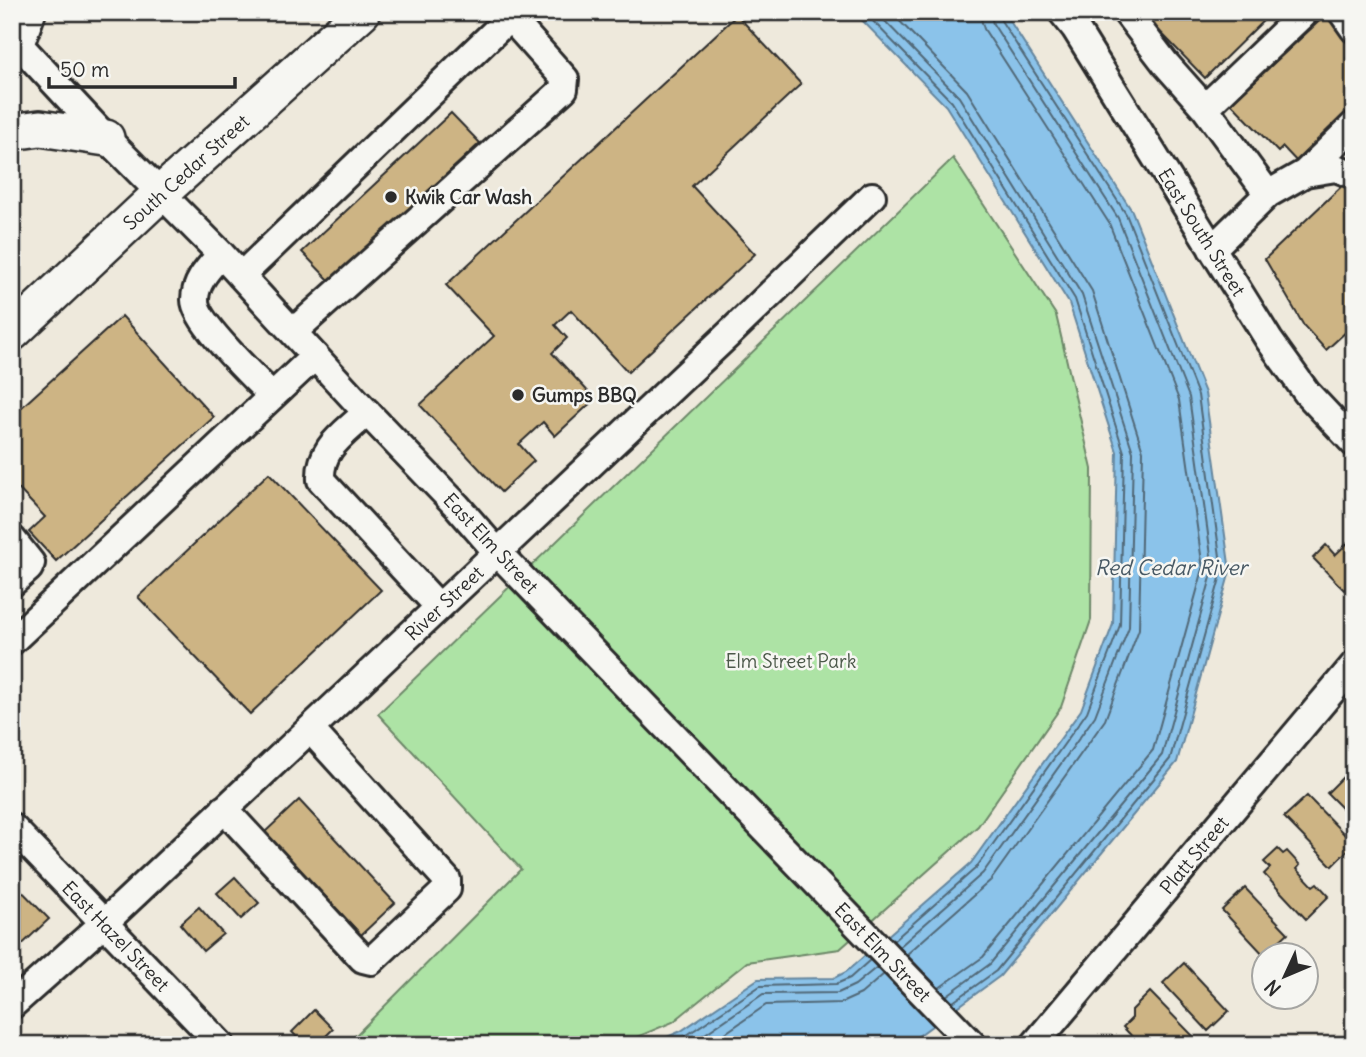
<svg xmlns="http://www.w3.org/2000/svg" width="1366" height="1057" font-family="Delius,sans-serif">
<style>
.green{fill:#ade3a5;stroke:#6c8768;stroke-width:2}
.water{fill:#8bc3ea;stroke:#65869e;stroke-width:2}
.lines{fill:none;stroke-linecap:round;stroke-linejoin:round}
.shore{stroke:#516877;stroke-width:2}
.building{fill:#cdb484;stroke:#2b2b2b;stroke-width:2}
.minor-casing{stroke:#2b2b2b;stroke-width:32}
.major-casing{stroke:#2b2b2b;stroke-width:40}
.minor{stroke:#f6f6f2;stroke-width:26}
.major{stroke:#f6f6f2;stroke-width:35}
.poi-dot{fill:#2b2b2b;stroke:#f6f6f2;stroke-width:2.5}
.labels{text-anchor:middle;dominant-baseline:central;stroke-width:5;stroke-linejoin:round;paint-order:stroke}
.street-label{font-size:19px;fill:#2b2b2b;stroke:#f6f6f2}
.poi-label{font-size:19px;font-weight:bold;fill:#2b2b2b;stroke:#f6f6f2;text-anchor:start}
.park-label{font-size:19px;fill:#4c594a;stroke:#f6f6f2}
.water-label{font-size:21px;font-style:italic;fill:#485964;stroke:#f6f6f2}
</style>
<rect width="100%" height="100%" fill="#eee9dc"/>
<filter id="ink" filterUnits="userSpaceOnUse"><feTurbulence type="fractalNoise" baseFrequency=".0143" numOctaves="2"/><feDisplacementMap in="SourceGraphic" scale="14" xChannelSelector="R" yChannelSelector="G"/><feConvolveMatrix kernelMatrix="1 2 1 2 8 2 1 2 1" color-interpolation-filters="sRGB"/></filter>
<g filter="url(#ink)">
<path class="green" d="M953,158L1056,315L1092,469L1091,620L1061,707L978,826L840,949L747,962L673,1022L618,1045H346L521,869L378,714Z"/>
<path class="water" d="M854,12H1004L1132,211L1205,393L1230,571L1177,762L1000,976L906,1045H649L681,1031L758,979L834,978L846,972L971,863L1081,710L1113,624L1117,452L1069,303L946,106Z"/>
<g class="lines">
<path class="shore" d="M864,12L952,102L1075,299L1124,452L1120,625L1087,712L976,868L893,941
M876,12L959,97L1082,295L1133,452L1129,627L1095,716L983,873L899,947
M891,12L967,91L1092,291L1143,451L1139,629L1105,720L991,880L906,955
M939,988L983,957L1153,750L1203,569L1179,400L1109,223L984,29L979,12
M946,996L990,964L1162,755L1213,570L1189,397L1118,218L993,24L990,12
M953,1002L996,971L1170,759L1222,571L1198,395L1126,214L1000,19L999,12
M667,1045L684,1037L760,986L836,984L850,978L870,960
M689,1045L763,994L838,993L855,985L877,967
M708,1045L766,1005L841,1003L861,994L884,974"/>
</g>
<path class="building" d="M1141,12H1272L1205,78Z
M1328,13L1354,40V52L1347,58L1354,65V112L1299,164L1283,147L1278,152L1231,103Z
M737,15L801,84L692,186L755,254L628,372L571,310L555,325L567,338L552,353L595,399L555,436L543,422L519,444L534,461L501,492L420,405L494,336L446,285Z
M451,113L480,143L331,282L302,252Z
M1347,181L1354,188V339L1347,331L1326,350L1304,326L1265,259Z
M122,316L214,417L56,561L29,532L45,517L12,482V416Z
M269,473L381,590L250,714L138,597Z
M1354,537V580L1344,590L1313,558L1326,545L1335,555Z
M1344,776L1354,786V820L1327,793Z
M1307,796L1354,844L1332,866L1284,817Z
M299,800L395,903L361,935L265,832Z
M1278,849L1283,854L1287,851L1300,865L1297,869L1313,886L1317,883L1329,896L1306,919L1264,874L1270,868L1264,862Z
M235,877L259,903L241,919L217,893Z
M12,881L49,919L12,954Z
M1245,888L1288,933L1276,944L1281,949L1274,956H1265L1222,910Z
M199,907L223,934L203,951L180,924Z
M1184,963L1229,1011L1208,1031L1163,983Z
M1150,992L1193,1036L1185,1045H1140L1123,1027L1132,1018V1010Z
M314,1010L333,1029L317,1045H304L292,1032Z"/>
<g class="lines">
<defs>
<path id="minor" d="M1062,12L1075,28L1269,340L1307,393L1354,443
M1126,12L1165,63L1205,108L1268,194L1212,249
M1342,12L1354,29
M12,37L106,138L221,254L358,403L457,506L497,552L973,1045
M20,45L32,12
M1205,108L1305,12
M1305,173L1336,168L1354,175
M1268,194L1305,173L1354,125
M221,254C210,267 195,281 195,300C195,322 255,378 272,396
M241,276L505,22L515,23L565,79L564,89L293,332
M367,412C346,433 319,447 321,480L439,607
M12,539L31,563L29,568L12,583
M12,641L315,356
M224,809L363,959L371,961L447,889V880L310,729
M12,827L221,1045
M12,1005L103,924L729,334L872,196
M1034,1045L1354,665"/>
<path id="major" d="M12,132L40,128L106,138
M12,333L161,193L362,12"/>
</defs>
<use href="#minor" class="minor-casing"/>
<use href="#major" class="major-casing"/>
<use href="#minor" class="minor"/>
<use href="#major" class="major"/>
</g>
</g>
<g class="poi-dot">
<circle cx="391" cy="197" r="7"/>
<circle cx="518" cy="395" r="7"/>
</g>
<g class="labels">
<g class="street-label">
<text transform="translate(186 172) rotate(-42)">South Cedar Street</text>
<text transform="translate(1202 232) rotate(58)">East South Street</text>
<text transform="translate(491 543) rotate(47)">East Elm Street</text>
<text transform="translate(444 603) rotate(-43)">River Street</text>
<text transform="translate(1194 855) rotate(-50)">Platt Street</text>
<text transform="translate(116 936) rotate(46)">East Hazel Street</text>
<text transform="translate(883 952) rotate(46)">East Elm Street</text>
</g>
<g class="poi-label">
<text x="405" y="197">Kwik Car Wash</text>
<text x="532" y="395">Gumps BBQ</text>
</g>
<g class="park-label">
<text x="791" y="661">Elm Street Park</text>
</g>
<g class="water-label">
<text x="1171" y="567">Red Cedar River</text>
</g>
</g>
<rect width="1366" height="1057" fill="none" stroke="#f6f6f2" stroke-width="42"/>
<rect x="21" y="21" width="1324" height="1015" fill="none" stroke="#2b2b2b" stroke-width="2.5" filter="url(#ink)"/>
<g transform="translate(1285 976) rotate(226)"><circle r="33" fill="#f6f6f2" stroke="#a5a5a2" stroke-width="2"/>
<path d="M0-5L12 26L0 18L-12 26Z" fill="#2b2b2b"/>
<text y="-10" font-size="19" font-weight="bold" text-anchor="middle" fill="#2b2b2b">N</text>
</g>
<path d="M49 77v10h186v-10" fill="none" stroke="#2b2b2b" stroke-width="3.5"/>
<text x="60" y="77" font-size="21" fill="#2b2b2b" stroke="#f6f6f2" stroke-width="5" paint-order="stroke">50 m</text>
</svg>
